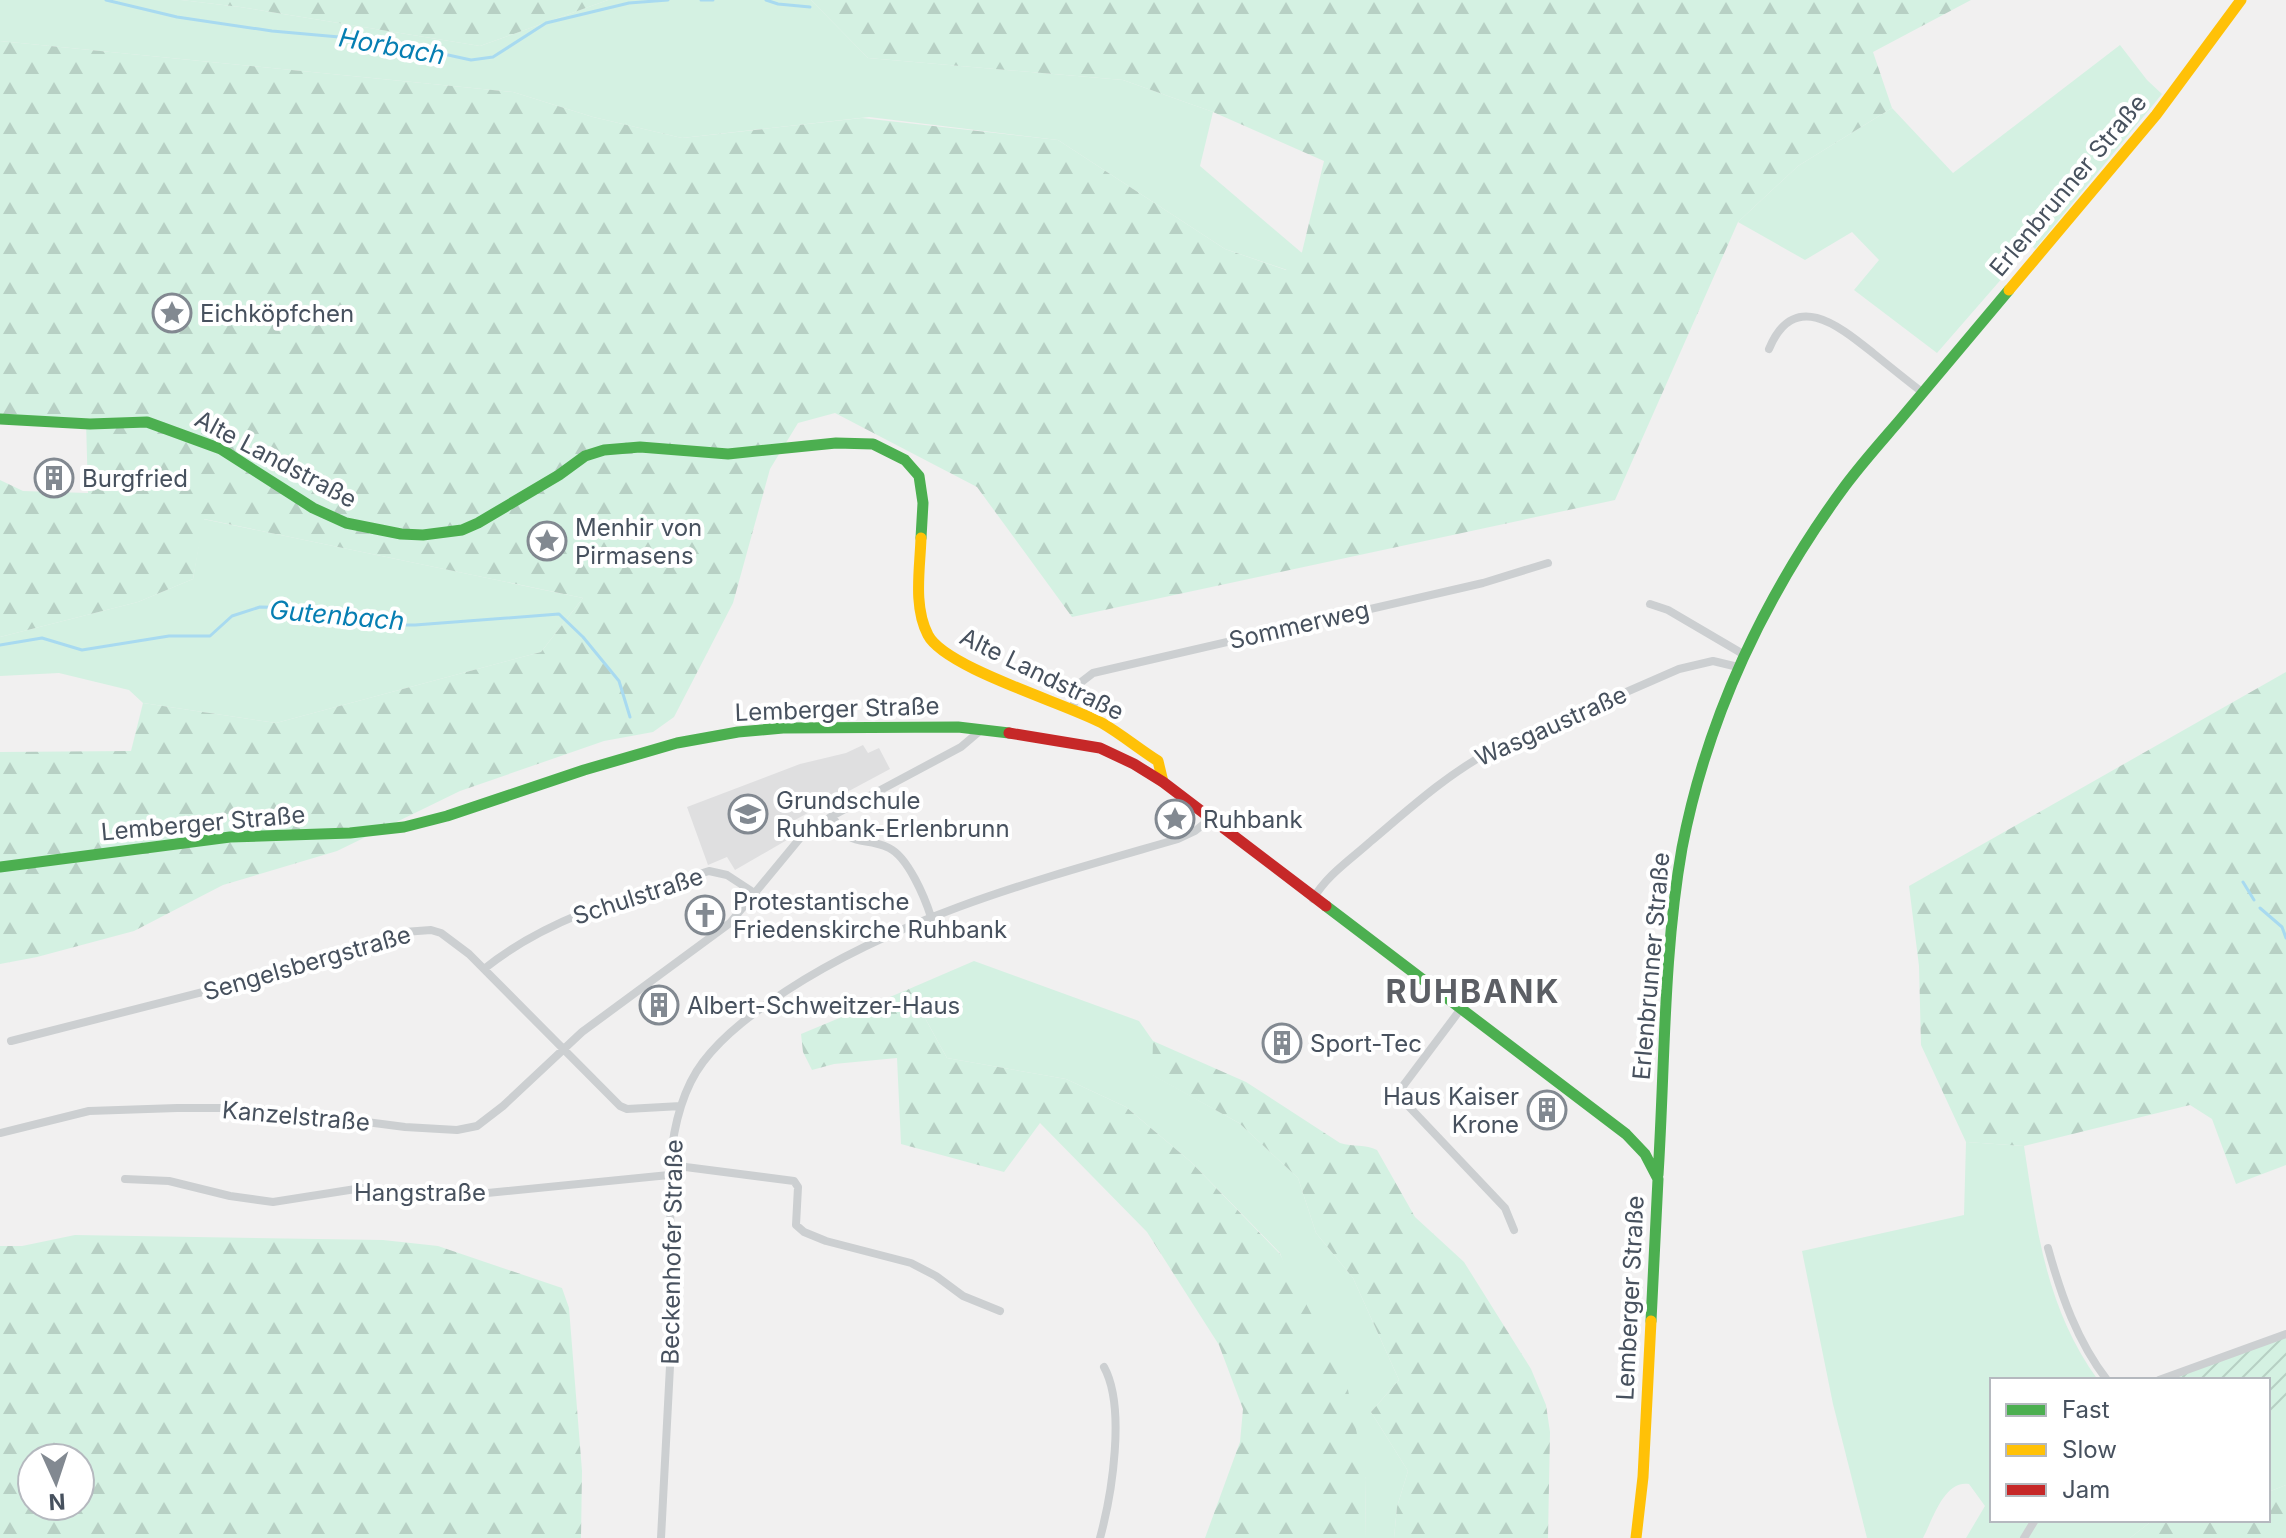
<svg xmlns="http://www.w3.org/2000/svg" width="2286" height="1538" font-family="Inter,sans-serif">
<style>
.education{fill:#dfdfe0}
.green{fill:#d4f1e2}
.forest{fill:url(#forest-firs);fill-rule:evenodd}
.garden{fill:url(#garden-furrows)}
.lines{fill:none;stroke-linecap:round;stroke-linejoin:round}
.stream{stroke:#a8daf0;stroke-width:3}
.street{stroke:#cccfd1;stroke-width:8}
.fast{stroke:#4caf50;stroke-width:11}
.slow{stroke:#ffc107;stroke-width:11}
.jam{stroke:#c62828;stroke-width:11}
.labels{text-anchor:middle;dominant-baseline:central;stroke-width:8;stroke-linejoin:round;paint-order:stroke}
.street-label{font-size:24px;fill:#47515e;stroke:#fff}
.poi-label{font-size:24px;fill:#47515e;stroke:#fff;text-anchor:start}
.water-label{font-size:26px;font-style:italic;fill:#067eb2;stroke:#fff}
.district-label{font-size:32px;font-weight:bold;letter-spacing:2px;fill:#5c5f65;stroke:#fff}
</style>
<defs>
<pattern id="forest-firs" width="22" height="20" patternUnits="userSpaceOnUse" patternTransform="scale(2)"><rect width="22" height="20" fill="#d4f1e2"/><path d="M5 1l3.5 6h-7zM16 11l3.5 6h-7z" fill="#b7d0c4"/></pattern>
<pattern id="garden-furrows" width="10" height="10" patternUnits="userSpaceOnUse" patternTransform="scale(2)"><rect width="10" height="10" fill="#d4f1e2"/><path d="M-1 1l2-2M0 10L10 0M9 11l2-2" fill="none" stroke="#b7d0c4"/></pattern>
</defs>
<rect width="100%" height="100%" fill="#f1f0f0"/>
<path class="education" d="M863,745L868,753L879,748L890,769L793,821L799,833L735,870L727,857L708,865L687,807L800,764L846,753Z"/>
<path class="green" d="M0,0H181L240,7L480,46L608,0H811L868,58L1123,80L1213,112L1200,166L1302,253L1287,270L1225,249L1058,140L869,117L682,138L593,117L513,92L0,41Z
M2120,45L2147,80L2162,94L2035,249L2031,245L1937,353L1854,290L1879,260L1852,232L1805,260L1738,222L1798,166L1892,108L1953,173Z
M203,519L583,598L541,652L276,723L143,703L129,690L59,673L0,676V637L138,602L193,579Z
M974,961L1139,1021L1153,1041V1075L1239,1123L1298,1178L1316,1233L1353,1278L1399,1380L1371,1412L1408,1471L1397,1507L1394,1538H1365L1366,1479L1280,1253L1191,1162L1126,1107L1066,1079L947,1058L909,989Z
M1966,1142L2024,1146C2037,1231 2046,1308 2098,1380H1992V1520H2153L2130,1538H1966L1985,1506L1969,1484C1944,1480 1933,1519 1923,1538H1867L1833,1404L1802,1251L1964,1215Z
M2268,1411H2286V1485L2268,1492Z"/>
<path class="forest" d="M181,0H608L480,46L240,7Z
M811,0H1971L1873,52L1892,108L1798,166L1738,222L1615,500L1072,617L977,487L835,413L798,423L770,469L733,603L674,717L653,732L604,741L460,791L337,851L223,885L134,931L37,957L0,964V752L131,751L143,703L276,723L541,652L583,598L204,519L193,579L138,602L0,637V480L23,491L88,493L86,421L0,416V41L513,92L593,117L682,138L862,118L1058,140L1225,249L1286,270L1302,252L1324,161L1213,112L1123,80L868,58Z
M2286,672V1165L2236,1184L2212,1119L2190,1105L2024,1146L1966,1142L1921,1045L1919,966L1909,886Z
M909,989L947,1058L1066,1079L1126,1107L1191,1162L1280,1254L1346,1380L1366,1479L1365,1538H1205L1240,1442L1243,1409L1219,1345L1147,1232L1040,1123L1004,1172L901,1144L897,1058L834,1064L812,1070L803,1052L801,1034Z
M1153,1041L1246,1082L1340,1143C1353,1147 1366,1144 1377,1150L1415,1217L1464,1262L1531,1369L1546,1405L1550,1432L1548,1538H1394L1397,1507L1408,1471L1371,1412L1399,1380L1353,1278L1316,1233L1298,1178L1239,1123L1152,1075Z
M75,1235L383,1240L438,1246L562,1288L569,1308L582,1471L581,1538H0V1246H22ZM32,1458H80V1506H32Z
M2286,1485V1538H2130L2153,1520H2268V1492Z"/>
<path class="garden" d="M2286,1337V1411H2268V1380H2168Z"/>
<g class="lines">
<path class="stream" d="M106,0L177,17L272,31L384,41L471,60L493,57L546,23L629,3L668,0
M701,0H713
M766,0L778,4L810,7
M0,645L42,638L82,650L169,636H210L232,616L260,607L318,608L385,625H415L559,614L583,637L619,681L630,717
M2243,882L2254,900
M2260,908L2282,927L2286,938"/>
<path class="street" d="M1769,349C1794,289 1838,325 1873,353C1889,366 1905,379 1922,392
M1650,604L1668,610L1743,654
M1072,710L1080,683L1093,673L1483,583L1548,563
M832,816C852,851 862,835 889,848C908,857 925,898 931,917
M1313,899C1327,875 1350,860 1370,842C1408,810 1445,776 1489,752L1679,669L1713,661L1738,667
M484,969C548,917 631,895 709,871L727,875L756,894
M1460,1010L1397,1094L1505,1208L1514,1230
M11,1041L269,975L404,932L431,930L441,933L469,954L620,1106L627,1109L681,1106
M0,1133L89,1111L177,1108H246L297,1113L405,1127L457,1130L477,1126L503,1106L582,1032L730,923L801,837L832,816L961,747L981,730
M670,1165L794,1181L798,1187L796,1225L804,1232L826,1241L911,1263L936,1276L963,1296L1000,1311
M125,1179L169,1181L230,1196L273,1202L362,1188L467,1195L669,1175
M2048,1248C2061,1295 2077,1341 2107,1380
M2159,1380L2286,1334
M661,1538L671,1347L670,1165C673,1130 681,1091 703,1062C725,1033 756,1011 786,991C904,914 1044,878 1178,839L1195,831L1210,819
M1100,1538C1112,1494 1126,1407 1104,1367
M2024,1538L2035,1520"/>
<path class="fast" d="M0,419L90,424L147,422L221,449L313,508L346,523L401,534L423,535L462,530L478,523L559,475L585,456L604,450L640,447L728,454L836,443L873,444L905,460L919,476L923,503L921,538
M0,867L230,837L350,833L404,827L447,816L584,770L677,743L738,732L783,728L958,727L1009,733
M1326,906L1626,1134L1645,1154L1658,1179L1651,1321
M1658,1175C1665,1066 1663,956 1682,848C1707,717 1766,593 1845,486C1862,463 1881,442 1899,421C1936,377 1972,334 2009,290"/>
<path class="slow" d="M2009,290L2156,115L2241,0
M921,538C920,569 913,606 928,635C945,668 1065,703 1102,723C1121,734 1139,749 1158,761L1163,782
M1636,1538L1643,1477L1651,1321"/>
<path class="jam" d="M1009,733L1100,748L1134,764L1163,782L1326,906"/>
</g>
<defs>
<symbol id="sight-ring" viewBox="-11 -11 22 22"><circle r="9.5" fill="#fff" stroke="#828991" stroke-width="1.5"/><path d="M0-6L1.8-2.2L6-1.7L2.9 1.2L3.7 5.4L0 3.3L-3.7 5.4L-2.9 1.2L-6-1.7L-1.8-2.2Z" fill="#828991"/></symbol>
<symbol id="building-ring" viewBox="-11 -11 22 22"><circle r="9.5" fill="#fff" stroke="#828991" stroke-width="1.5"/><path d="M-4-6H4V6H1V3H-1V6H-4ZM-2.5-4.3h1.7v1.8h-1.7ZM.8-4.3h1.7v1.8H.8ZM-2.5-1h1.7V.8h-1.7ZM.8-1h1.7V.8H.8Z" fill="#828991"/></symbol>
<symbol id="school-ring" viewBox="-11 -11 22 22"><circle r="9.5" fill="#fff" stroke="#828991" stroke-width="1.5"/><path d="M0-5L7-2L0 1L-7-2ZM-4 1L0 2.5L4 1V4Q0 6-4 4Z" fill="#828991"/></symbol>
<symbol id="church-ring" viewBox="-11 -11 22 22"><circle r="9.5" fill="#fff" stroke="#828991" stroke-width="1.5"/><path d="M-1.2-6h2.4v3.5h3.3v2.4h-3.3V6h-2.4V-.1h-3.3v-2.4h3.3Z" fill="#828991"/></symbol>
</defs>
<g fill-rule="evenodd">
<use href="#sight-ring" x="150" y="291" width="44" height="44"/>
<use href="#building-ring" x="32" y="456" width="44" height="44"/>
<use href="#sight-ring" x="525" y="519" width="44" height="44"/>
<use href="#school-ring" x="726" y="792" width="44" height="44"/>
<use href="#sight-ring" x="1153" y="797" width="44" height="44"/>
<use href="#church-ring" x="683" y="893" width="44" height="44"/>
<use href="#building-ring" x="637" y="983" width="44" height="44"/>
<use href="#building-ring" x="1260" y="1021" width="44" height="44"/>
<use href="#building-ring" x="1525" y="1088" width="44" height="44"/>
</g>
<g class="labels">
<g class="street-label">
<text transform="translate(2068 185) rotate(-50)">Erlenbrunner Straße</text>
<text transform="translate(276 459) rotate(28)">Alte Landstraße</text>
<text transform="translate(1299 625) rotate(-13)">Sommerweg</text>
<text transform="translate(1042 674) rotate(26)">Alte Landstraße</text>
<text transform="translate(837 709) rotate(-2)">Lemberger Straße</text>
<text transform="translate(1551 726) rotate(-24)">Wasgaustraße</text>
<text transform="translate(203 823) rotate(-5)">Lemberger Straße</text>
<text transform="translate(638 896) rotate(-18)">Schulstraße</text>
<text transform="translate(307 963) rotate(-16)">Sengelsbergstraße</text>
<text transform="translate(1651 966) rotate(-85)">Erlenbrunner Straße</text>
<text transform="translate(296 1116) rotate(5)">Kanzelstraße</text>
<text x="420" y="1192">Hangstraße</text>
<text transform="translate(672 1252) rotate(-89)">Beckenhofer Straße</text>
<text transform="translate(1630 1298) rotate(-87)">Lemberger Straße</text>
</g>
<g class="poi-label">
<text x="200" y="313">Eichköpfchen</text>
<text x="82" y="478">Burgfried</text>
<text x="575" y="527">Menhir von<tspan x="575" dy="28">Pirmasens</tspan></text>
<text x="776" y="800">Grundschule<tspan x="776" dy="28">Ruhbank-Erlenbrunn</tspan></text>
<text x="1203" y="819">Ruhbank</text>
<text x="733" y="901">Protestantische<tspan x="733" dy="28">Friedenskirche Ruhbank</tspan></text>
<text x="687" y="1005">Albert-Schweitzer-Haus</text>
<text x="1310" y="1043">Sport-Tec</text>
<text x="1519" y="1096" text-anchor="end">Haus Kaiser<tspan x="1519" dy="28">Krone</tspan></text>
</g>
<g class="water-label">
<text transform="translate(392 46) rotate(10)">Horbach</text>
<text transform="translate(337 615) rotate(5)">Gutenbach</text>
</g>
<g class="district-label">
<text x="1473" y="991">RUHBANK</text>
</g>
</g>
<rect x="1990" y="1378" width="280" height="144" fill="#ffffff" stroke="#b5b9bf" stroke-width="2"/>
<rect x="2006" y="1404" width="40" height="12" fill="#4caf50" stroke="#b5b9bf" stroke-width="2"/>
<text x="2062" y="1418" font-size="24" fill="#47515e">Fast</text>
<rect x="2006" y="1444" width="40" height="12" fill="#ffc107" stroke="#b5b9bf" stroke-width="2"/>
<text x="2062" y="1458" font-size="24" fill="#47515e">Slow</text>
<rect x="2006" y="1484" width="40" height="12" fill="#c62828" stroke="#b5b9bf" stroke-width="2"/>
<text x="2062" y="1498" font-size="24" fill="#47515e">Jam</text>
<g transform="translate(56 1482) rotate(177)"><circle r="38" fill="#ffffff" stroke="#b5b9bf" stroke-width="2"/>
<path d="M0-6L14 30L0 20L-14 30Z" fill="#828991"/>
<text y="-12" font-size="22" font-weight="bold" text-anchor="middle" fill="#47515e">N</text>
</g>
</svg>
